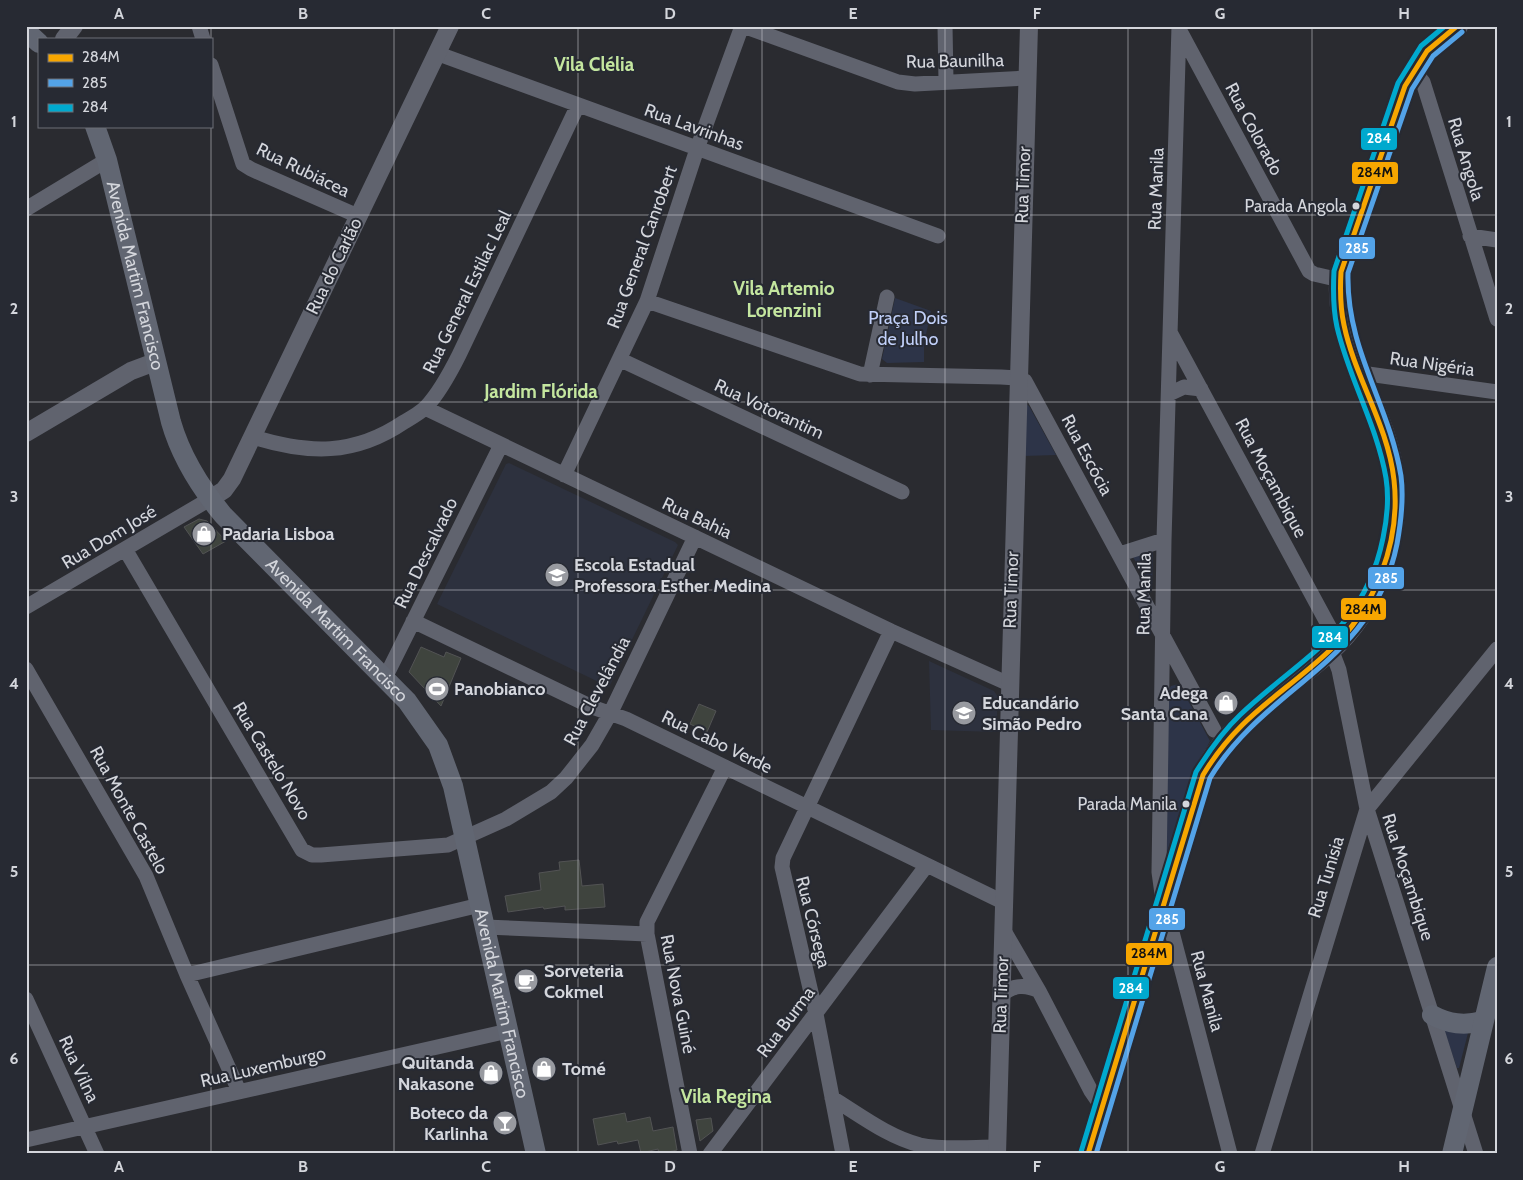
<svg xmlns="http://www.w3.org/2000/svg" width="1523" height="1180" font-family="Cabin,sans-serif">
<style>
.built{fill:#2d313e}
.green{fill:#2d3448}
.building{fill:#3f443e;stroke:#525354}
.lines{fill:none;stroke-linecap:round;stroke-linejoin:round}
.minor{stroke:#60636e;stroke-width:15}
.tertiary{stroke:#60636e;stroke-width:18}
.secondary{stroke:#616672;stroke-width:20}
.primary{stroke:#606371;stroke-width:22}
.bus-1-casing{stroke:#272a33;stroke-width:9}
.bus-2-casing{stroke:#272a33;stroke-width:9}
.bus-3-casing{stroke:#272a33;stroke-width:9}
.bus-1{stroke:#f7a600;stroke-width:5}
.bus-2{stroke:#53a3e8;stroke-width:5}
.bus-3{stroke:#00a9ce;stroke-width:5}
.grid{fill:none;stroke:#d4d6dc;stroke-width:1;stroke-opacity:0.55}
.bus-dot{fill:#d4d6dc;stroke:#272a33;stroke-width:2}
.labels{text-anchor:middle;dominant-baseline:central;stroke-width:4;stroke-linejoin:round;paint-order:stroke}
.bus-label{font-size:17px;fill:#d4d6dc;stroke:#272a33;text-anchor:end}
.street-label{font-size:18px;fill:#d4d6dc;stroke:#272a33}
.park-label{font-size:18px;fill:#c1d0f9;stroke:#272a33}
.poi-label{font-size:18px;font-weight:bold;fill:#d4d6dc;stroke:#272a33;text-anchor:start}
.neighbourhood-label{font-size:19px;font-weight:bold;fill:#c4e69f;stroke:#272a33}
.line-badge{stroke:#272a33;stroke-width:2}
.badge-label{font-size:14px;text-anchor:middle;font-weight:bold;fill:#fff}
.pale-badge-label{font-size:14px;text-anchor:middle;font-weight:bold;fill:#111}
.neatline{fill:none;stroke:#d4d6dc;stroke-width:2}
.grid-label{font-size:16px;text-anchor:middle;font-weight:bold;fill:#d4d6dc}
</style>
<rect width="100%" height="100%" fill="#2a2b30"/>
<path class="built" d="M509,463L675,542L678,545L609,687L437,604L506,464Z
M929,661L994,691L998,697L996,732L931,730Z"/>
<path class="green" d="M895,298L931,311L924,344V362L887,363L882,359Z
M1027,405L1029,406L1056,455L1023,456Z
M1153,552L1152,590L1133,557Z
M1178,684L1181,687L1210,741L1193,774L1167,852H1165L1169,689L1171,686Z
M1444,1030L1468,1033L1459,1068H1457Z"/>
<path class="building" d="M199,519L207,521L226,541L203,554L184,527Z
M421,647L444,657L446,652L461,658L441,706L409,672Z
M699,704L716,711L707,732L690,724Z
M579,860L582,886L603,884L605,907L565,910V906L544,909L543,907L508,912L505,896L541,890L539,873L560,870L559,862Z
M625,1113L627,1122L650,1117L653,1131L673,1127L677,1150L659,1154L658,1149L641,1153L638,1140L618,1144L617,1141L598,1145L593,1119Z
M711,1118L713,1131L700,1141L696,1120Z"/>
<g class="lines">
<path class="minor" d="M199,26L203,39
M743,26L898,82L915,84L1027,78
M945,26L946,81
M1179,26L1164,540L1159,872L1162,894L1230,1154
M1180,31L1309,271L1314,274L1340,280
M436,53L938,236
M211,65L243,164L251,169L358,216
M1413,70L1423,82L1497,319
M26,209L107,160
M1470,236L1497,240
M647,301L860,374L1001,377L1017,378L1025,381L1214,730
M1171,334L1338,643
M621,360L902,492
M1361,373L1497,392
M870,375L887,297
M1169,394L1184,387L1201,389
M425,408L891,631L1009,684
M253,437C308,454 354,456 404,422C411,418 420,413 426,407C440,392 450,373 459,355L578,105
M564,475L647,301L697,149L742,26
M125,549L302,850L312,855H321L448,845L506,819L551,792L566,778L592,745L611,712L695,537
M1120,554L1164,540
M26,607L210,499
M413,621L592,707L626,719L1003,902
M1331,649L1339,670L1367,809L1476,1154
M26,669L146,876L187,975L239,1091
M385,678L501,445
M485,927L647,934
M1003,929L1039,991L1091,1091L1102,1107
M187,975L480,905
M1001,995C1013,985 1025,984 1039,991
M26,999L97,1154
M832,1098C860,1115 888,1137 920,1145C944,1150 972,1147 997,1147
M26,1140L508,1031
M690,1154L647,934V922L725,767
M710,1154L927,865
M843,1154L816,1014L782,867L783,858L891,631
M1262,1154L1367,809L1497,649"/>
<path class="tertiary" d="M64,39L74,26
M26,433L131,371L155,362
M210,499L224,490L232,479L450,26
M997,1154L1029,26"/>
<g class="secondary">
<path d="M26,31L39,43"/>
<path id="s1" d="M95,126L107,160L171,422C181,457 200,487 223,515L407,701L438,745L453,786L536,1154"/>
<path d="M1432,1015C1449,1024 1464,1026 1483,1021"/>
<path d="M1452,1154L1497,967"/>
</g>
<path class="primary" d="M1088,1154L1203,775C1234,716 1281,694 1329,651C1376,609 1399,542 1394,480C1387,408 1331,345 1341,272L1405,86L1427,51L1457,26"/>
<defs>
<path id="bus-1" d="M1088,1154L1203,775C1239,715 1281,696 1329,651C1375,609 1401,542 1394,480C1388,425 1355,378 1344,325C1340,307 1340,290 1341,272L1405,86L1427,51L1457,26"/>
<path id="bus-2" d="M1096,1154L1210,778C1267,684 1373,664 1397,544C1401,522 1404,499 1401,476C1389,403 1346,350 1348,273L1412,89L1433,56L1462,32"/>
<path id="bus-3" d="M1081,1152L1196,772C1209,751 1222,732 1240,715C1302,656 1364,632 1383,538C1387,519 1389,497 1386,478C1377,425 1349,379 1337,327C1333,309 1333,290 1334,271L1398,83L1421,46L1445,26"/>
</defs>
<use href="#bus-1" class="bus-1-casing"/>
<use href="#bus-2" class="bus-2-casing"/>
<use href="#bus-3" class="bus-3-casing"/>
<use href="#bus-1" class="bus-1"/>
<use href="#bus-2" class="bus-2"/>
<use href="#bus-3" class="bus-3"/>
</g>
<path class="grid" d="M211,26V39M394,26V1154M578,26V1154M762,26V1154M945,26V1154M1128,26V1154M1312,26V1154M211,126V1154M26,215H1497M26,402H1497M26,590H1497M26,778H1497M26,965H1497"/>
<defs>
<symbol id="shop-disc" viewBox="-11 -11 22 22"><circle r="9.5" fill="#989aa0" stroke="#272a33"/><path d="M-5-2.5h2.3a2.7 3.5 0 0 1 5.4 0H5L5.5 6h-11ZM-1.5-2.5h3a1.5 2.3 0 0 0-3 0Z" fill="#fff"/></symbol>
<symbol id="school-disc" viewBox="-11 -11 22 22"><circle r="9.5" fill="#989aa0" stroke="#272a33"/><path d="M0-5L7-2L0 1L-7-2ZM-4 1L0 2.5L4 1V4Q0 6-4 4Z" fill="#fff"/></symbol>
<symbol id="stadium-disc" viewBox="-11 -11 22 22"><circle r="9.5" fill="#989aa0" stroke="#272a33"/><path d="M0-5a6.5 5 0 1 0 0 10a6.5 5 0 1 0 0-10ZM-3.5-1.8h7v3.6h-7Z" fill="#fff"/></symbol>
<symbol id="cafe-disc" viewBox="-11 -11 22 22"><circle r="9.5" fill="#989aa0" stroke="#272a33"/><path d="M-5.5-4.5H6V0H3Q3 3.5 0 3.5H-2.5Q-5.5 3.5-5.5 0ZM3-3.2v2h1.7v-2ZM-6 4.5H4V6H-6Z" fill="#fff"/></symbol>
<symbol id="bar-disc" viewBox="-11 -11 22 22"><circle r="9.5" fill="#989aa0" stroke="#272a33"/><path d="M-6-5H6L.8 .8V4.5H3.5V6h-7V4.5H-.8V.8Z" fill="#fff"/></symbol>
</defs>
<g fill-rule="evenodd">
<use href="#shop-disc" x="190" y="520" width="28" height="28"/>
<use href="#school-disc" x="543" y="561" width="28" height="28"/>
<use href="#stadium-disc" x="423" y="675" width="28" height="28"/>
<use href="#shop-disc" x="1212" y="689" width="28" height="28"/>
<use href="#school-disc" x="950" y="699" width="28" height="28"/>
<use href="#cafe-disc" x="512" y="967" width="28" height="28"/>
<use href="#shop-disc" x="530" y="1055" width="28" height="28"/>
<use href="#shop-disc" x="477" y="1059" width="28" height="28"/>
<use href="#bar-disc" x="491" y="1109" width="28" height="28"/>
</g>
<g class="bus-dot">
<circle cx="1356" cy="206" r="4.5"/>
<circle cx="1186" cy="804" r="4.5"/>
</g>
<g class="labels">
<g class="bus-label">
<text x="1347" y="206">Parada Angola</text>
<text x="1177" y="804">Parada Manila</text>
</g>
<g class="street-label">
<text transform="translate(955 61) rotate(-1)">Rua Baunilha</text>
<text transform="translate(694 127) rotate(20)">Rua Lavrinhas</text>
<text transform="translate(1254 129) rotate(62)">Rua Colorado</text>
<text transform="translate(1466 159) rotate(73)">Rua Angola</text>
<text transform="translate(303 170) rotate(26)">Rua Rubiácea</text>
<text transform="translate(1023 185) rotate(-88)">Rua Timor</text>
<text transform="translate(1156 189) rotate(-88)">Rua Manila</text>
<text transform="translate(642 247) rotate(-70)">Rua General Canrobert</text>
<text transform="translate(334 266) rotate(-64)">Rua do Carlão</text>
<text stroke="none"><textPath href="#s1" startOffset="155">Avenida Martim Francisco</textPath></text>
<text transform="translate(467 292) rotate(-64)">Rua General Estilac Leal</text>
<text transform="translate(1432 364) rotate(8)">Rua Nigéria</text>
<text transform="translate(769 409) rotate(25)">Rua Votorantim</text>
<text transform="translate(1087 455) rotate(62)">Rua Escócia</text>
<text transform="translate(1271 478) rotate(62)">Rua Moçambique</text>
<text transform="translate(697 518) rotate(25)">Rua Bahia</text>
<text transform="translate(109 537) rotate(-31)">Rua Dom José</text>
<text transform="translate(426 553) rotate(-64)">Rua Descalvado</text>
<text transform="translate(1011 590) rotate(-88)">Rua Timor</text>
<text transform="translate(1144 594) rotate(-89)">Rua Manila</text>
<text stroke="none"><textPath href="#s1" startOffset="575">Avenida Martim Francisco</textPath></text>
<text transform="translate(597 691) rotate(-62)">Rua Clevelândia</text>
<text transform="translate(717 742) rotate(26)">Rua Cabo Verde</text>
<text transform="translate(272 761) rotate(59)">Rua Castelo Novo</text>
<text transform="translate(129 810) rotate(61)">Rua Monte Castelo</text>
<text transform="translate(1326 877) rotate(-73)">Rua Tunísia</text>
<text transform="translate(1408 877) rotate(72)">Rua Moçambique</text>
<text transform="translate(813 922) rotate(76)">Rua Córsega</text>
<text transform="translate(1207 991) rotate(75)">Rua Manila</text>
<text transform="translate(678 994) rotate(79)">Rua Nova Guiné</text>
<text transform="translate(1001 995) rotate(-88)">Rua Timor</text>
<text stroke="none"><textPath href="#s1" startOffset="995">Avenida Martim Francisco</textPath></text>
<text transform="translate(786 1022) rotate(-53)">Rua Burma</text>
<text transform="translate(263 1067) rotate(-13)">Rua Luxemburgo</text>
<text transform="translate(79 1069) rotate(65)">Rua Vilna</text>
</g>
<g class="park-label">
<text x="908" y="318">Praça Dois<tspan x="908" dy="21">de Julho</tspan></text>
</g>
<g class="poi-label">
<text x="222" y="534">Padaria Lisboa</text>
<text x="574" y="565">Escola Estadual<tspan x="574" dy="21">Professora Esther Medina</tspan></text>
<text x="454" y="689">Panobianco</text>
<text x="1208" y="693" text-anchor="end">Adega<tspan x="1208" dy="21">Santa Cana</tspan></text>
<text x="982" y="703">Educandário<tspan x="982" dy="21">Simão Pedro</tspan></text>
<text x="544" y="971">Sorveteria<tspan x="544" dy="21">Cokmel</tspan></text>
<text x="474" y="1063" text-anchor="end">Quitanda<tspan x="474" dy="21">Nakasone</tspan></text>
<text x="562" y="1069">Tomé</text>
<text x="488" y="1113" text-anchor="end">Boteco da<tspan x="488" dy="21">Karlinha</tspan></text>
</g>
<g class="neighbourhood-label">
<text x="594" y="64">Vila Clélia</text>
<text x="784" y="288">Vila Artemio<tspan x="784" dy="22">Lorenzini</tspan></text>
<text x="541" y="391">Jardim Flórida</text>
<text x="726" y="1096">Vila Regina</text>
</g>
</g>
<g class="line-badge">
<rect x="1360" y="127" width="38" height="24" rx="5" fill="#00a9ce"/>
<rect x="1351" y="161" width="48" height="24" rx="5" fill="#f7a600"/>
<rect x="1338" y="236" width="38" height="24" rx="5" fill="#53a3e8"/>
<rect x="1367" y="566" width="38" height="24" rx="5" fill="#53a3e8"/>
<rect x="1340" y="597" width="47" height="24" rx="5" fill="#f7a600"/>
<rect x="1311" y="625" width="38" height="24" rx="5" fill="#00a9ce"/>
<rect x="1148" y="907" width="38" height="24" rx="5" fill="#53a3e8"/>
<rect x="1125" y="942" width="48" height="24" rx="5" fill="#f7a600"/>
<rect x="1112" y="976" width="38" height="24" rx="5" fill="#00a9ce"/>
</g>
<g class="badge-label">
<text x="1379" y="143">284</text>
<text x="1357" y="253">285</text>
<text x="1386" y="583">285</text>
<text x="1330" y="642">284</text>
<text x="1167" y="924">285</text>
<text x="1131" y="993">284</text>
</g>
<g class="pale-badge-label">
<text x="1375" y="177">284M</text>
<text x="1363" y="614">284M</text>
<text x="1149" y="958">284M</text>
</g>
<rect width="1523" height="1180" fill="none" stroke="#272a33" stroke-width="55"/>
<rect x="38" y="38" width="175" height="90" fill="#272a33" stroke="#6c6f77"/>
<rect x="48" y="54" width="25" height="8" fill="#f7a600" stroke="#6c6f77"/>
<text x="82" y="62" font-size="15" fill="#d4d6dc">284M</text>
<rect x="48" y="79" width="25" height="8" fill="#53a3e8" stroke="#6c6f77"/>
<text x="82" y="88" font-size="15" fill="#d4d6dc">285</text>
<rect x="48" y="104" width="25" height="8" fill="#00a9ce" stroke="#6c6f77"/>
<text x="82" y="112" font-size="15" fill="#d4d6dc">284</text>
<rect x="28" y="28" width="1468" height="1124" class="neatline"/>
<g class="grid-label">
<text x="119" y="19">A</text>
<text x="303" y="19">B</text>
<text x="486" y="19">C</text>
<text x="670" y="19">D</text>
<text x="853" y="19">E</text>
<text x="1037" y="19">F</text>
<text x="1220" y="19">G</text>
<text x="1404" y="19">H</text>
<text x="14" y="127">1</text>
<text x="1509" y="127">1</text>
<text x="14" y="314">2</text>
<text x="1509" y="314">2</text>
<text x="14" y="502">3</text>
<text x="1509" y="502">3</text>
<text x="14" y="689">4</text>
<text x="1509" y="689">4</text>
<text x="14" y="877">5</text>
<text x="1509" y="877">5</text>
<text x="14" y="1064">6</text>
<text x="1509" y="1064">6</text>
<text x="119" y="1172">A</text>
<text x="303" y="1172">B</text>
<text x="486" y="1172">C</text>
<text x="670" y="1172">D</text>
<text x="853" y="1172">E</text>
<text x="1037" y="1172">F</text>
<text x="1220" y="1172">G</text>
<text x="1404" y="1172">H</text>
</g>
</svg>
